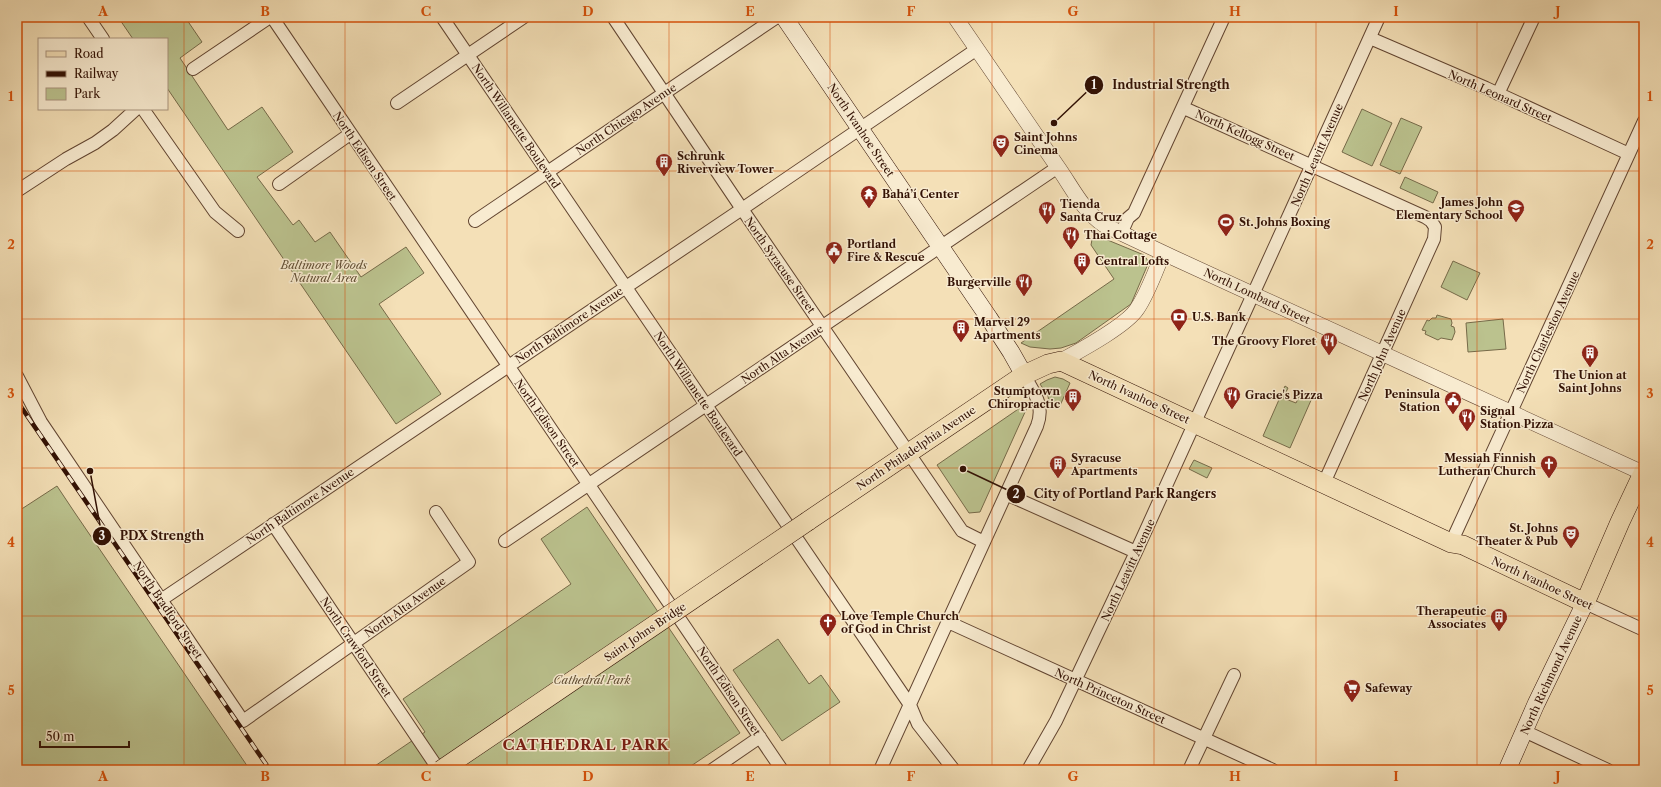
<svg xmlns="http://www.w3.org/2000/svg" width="1661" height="787" font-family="'Libre Caslon Text',serif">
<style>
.green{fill:#bbc28e;stroke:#766a49}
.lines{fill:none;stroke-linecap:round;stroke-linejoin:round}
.minor-casing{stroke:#624531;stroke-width:14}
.tertiary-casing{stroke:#624531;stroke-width:16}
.secondary-casing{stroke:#321104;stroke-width:18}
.primary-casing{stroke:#321104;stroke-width:20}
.minor{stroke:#f8ebd0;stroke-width:12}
.tertiary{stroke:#f8ebd0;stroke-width:15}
.secondary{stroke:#f8ebd0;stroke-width:17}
.primary{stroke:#f4e0b7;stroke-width:19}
.rail-casing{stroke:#321104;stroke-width:4.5}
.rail{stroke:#f8ebd0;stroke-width:3;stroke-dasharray:9;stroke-linecap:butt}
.primary-bridge-casing{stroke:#321104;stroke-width:20;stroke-linecap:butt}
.primary-bridge{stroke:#f4e0b7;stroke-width:19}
.grid{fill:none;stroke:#d6520b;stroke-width:1;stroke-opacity:0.55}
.labels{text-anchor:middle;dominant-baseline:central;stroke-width:3;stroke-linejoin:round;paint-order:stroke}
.street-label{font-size:11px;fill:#321104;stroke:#f8ebd0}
.poi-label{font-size:11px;font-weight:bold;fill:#321104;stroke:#f8ebd0;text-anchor:start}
.park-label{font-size:11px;font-style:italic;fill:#624f34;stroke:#f8ebd0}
.district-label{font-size:15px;font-weight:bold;letter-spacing:1px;fill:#7a1f14;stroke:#f8ebd0}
.leader{fill:none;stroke:#321104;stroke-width:1.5}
.callout-dot{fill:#321104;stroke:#f8ebd0;stroke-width:1.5}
.mark-label{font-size:12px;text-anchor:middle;font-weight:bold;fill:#fff}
.callout-label{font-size:12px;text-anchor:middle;font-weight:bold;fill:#321104;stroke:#f8ebd0;stroke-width:3;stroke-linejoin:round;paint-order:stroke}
.neatline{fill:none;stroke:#d6520b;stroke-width:1.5}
.grid-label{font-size:13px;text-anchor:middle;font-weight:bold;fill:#d6520b}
</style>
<rect width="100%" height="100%" fill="#f4e0b7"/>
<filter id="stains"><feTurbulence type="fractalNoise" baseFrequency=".005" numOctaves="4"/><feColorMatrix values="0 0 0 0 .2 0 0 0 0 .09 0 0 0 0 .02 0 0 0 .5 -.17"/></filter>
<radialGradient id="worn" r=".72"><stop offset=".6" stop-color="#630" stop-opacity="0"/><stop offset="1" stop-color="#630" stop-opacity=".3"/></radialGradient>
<path class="green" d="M118,17H191L187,20L202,42L180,58L228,130L262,107L293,152L257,177L293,225L299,220L315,242L330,232L361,277L406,247L424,273L379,304L441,394L396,424L167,88V39H133Z
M1362,109L1392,123L1372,166L1342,152Z
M1401,118L1422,127L1400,174L1380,165Z
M1405,177L1438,192L1433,203L1400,188Z
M1093,234L1144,255L1148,261V264L1131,304L1076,343L1061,348L1050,349L1030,347L1021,343L1114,279L1091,245Z
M1453,261L1480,273L1467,300L1441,287Z
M1437,315L1451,319L1452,323L1451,326L1454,327L1455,332L1452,340L1441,338L1438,340L1425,334L1426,331L1422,330L1427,320L1429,321L1432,318H1436Z
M1503,319L1506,349L1468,352L1466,323Z
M1055,377L1063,379L1070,383L1059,408L1049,403L1048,396L1040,384L1047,380Z
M1285,386L1288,388L1283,398L1296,403L1301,393L1312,398L1290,448L1263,436Z
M1030,401L980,512L969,513L937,465Z
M1194,460L1212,468L1207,478L1189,469Z
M57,486L75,513L250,770H17V512Z
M587,507L740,733L685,770H369L425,732L403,699L571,584L541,539Z
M778,639L809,684L821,675L840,702L782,741L733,670Z"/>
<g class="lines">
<defs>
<path id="minor" d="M88,17L103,39
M272,17L782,770
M442,17L910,705L918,724L954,770
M613,17L742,209L962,531L984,542
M1370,38L1486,88L1629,154
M193,69L270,17
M1498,94L1534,17
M397,103L524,17
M1184,108L1425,217L1431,221L1435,227L1434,239L1324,483
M143,109L215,212L238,231
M279,184L350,134
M17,191L66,159L95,143L113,130L136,109
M475,221L777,17
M1121,234L1128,218L1134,213L1224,17
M17,376L41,422L243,721L469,562L436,512
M1006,494L1136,552
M273,524L439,770
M505,541L1058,167
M1451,543L1644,121
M161,600L742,209L977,49
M1585,603L1644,630
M948,622L1273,770
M1524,731L1608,770
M712,770L760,737
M880,770L1037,426C1045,405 1034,393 1024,375
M1028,770L1056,721L1136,552L1379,17
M1189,770L1234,675"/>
<path id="tertiary" d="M955,17C989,67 1023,116 1057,166C1072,187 1082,210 1104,225L1174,258L1643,473
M1061,361C1079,351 1126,326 1137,309C1148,293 1155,272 1163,253"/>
<path id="secondary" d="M784,17L989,318L1011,352L1024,375
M1507,770L1536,704L1585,603"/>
<path id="primary" d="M808,521L1024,375L1048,364L1061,361L1451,543L1463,545L1585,603L1620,522L1644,471"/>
</defs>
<use href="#minor" class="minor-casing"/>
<use href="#tertiary" class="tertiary-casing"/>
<use href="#secondary" class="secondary-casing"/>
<use href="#primary" class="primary-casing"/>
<use href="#minor" class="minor"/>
<use href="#tertiary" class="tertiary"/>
<use href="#secondary" class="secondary"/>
<use href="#primary" class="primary"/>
<defs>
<path id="rail" d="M17,401L270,770"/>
</defs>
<use href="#rail" class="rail-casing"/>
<use href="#rail" class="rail"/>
<defs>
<path id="primary-bridge" d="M441,770L808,521"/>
</defs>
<use href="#primary-bridge" class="primary-bridge-casing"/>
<use href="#primary-bridge" class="primary-bridge"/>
</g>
<path class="grid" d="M184,17V770M345,17V770M507,17V770M669,17V770M830,17V770M992,17V770M1154,17V770M1316,17V770M1477,17V770M17,171H1644M17,319H1644M17,468H1644M17,616H1644"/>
<defs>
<symbol id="theatre-pin" viewBox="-11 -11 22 30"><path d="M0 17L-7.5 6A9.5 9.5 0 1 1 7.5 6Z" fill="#8f2418" stroke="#f8ebd0"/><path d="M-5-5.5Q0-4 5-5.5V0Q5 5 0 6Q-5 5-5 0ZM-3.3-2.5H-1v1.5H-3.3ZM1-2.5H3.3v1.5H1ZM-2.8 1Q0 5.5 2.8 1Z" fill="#fff"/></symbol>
<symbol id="building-pin" viewBox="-11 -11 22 30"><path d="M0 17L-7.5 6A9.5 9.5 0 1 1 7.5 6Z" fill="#8f2418" stroke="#f8ebd0"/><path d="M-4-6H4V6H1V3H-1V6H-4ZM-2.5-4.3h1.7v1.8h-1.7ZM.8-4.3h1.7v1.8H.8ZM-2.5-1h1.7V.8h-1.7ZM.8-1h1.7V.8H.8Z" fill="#fff"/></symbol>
<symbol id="temple-pin" viewBox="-11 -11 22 30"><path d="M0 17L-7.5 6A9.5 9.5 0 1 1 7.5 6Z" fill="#8f2418" stroke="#f8ebd0"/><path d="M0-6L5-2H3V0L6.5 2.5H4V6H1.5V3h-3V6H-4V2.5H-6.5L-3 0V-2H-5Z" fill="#fff"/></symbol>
<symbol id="school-pin" viewBox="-11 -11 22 30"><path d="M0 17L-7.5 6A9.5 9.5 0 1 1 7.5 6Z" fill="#8f2418" stroke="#f8ebd0"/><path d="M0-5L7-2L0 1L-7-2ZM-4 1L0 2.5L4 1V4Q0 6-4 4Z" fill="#fff"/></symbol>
<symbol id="restaurant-pin" viewBox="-11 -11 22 30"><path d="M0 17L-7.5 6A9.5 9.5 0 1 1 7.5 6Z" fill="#8f2418" stroke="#f8ebd0"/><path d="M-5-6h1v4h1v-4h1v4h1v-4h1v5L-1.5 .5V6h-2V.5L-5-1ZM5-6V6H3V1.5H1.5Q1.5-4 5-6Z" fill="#fff"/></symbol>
<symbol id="stadium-pin" viewBox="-11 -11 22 30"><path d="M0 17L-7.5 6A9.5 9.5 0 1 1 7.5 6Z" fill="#8f2418" stroke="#f8ebd0"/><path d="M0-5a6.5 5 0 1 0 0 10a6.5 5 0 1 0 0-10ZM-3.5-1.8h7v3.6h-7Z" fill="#fff"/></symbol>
<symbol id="civic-pin" viewBox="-11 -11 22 30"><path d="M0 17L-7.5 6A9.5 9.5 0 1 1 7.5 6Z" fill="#8f2418" stroke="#f8ebd0"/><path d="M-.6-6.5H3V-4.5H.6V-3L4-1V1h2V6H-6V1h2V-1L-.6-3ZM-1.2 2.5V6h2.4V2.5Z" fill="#fff"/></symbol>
<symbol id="bank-pin" viewBox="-11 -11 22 30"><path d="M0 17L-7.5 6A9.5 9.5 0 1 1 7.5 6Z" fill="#8f2418" stroke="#f8ebd0"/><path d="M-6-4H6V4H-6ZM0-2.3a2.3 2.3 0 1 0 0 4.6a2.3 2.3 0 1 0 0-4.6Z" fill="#fff"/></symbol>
<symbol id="church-pin" viewBox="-11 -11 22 30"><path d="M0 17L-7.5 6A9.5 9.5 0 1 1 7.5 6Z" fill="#8f2418" stroke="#f8ebd0"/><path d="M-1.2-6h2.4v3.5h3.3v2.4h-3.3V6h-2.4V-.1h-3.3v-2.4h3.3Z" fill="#fff"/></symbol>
<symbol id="supermarket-pin" viewBox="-11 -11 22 30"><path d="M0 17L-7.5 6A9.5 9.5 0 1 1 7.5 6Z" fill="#8f2418" stroke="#f8ebd0"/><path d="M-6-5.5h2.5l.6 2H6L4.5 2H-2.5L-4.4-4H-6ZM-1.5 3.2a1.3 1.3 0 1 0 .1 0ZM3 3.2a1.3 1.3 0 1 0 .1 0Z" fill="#fff"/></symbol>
</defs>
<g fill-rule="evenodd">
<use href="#theatre-pin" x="991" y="133" width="20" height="27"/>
<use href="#building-pin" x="654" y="152" width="20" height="27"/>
<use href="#temple-pin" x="859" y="184" width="20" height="27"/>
<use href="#school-pin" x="1506" y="198" width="20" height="27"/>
<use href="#restaurant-pin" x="1037" y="200" width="20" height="27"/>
<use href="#stadium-pin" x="1216" y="212" width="20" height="27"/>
<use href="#restaurant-pin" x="1061" y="225" width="20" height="27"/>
<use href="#civic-pin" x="824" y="240" width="20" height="27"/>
<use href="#building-pin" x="1072" y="251" width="20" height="27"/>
<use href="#restaurant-pin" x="1014" y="272" width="20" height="27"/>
<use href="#bank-pin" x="1169" y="307" width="20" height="27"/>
<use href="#building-pin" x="951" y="318" width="20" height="27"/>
<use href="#restaurant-pin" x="1319" y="331" width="20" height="27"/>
<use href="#building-pin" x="1580" y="343" width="20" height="27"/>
<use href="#restaurant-pin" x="1222" y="385" width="20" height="27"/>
<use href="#building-pin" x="1063" y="387" width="20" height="27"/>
<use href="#civic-pin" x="1443" y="390" width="20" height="27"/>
<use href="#restaurant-pin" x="1457" y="407" width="20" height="27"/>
<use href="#building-pin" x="1048" y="454" width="20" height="27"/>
<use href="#church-pin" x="1539" y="454" width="20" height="27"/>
<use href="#theatre-pin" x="1561" y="524" width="20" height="27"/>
<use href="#building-pin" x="1489" y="607" width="20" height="27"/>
<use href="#church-pin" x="818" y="612" width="20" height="27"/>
<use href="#supermarket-pin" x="1342" y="678" width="20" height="27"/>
</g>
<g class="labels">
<g class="street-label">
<text transform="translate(1500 96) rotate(24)">North Leonard Street</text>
<text transform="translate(626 119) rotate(-34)">North Chicago Avenue</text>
<text transform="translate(516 126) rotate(56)">North Willamette Boulevard</text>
<text transform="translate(861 130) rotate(56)">North Ivanhoe Street</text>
<text transform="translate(1245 135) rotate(24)">North Kellogg Street</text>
<text transform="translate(1317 155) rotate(-66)">North Leavitt Avenue</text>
<text transform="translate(365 156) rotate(56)">North Edison Street</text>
<text transform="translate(780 265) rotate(55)">North Syracuse Street</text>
<text transform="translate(1257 296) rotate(25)">North Lombard Street</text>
<text transform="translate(569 325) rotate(-34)">North Baltimore Avenue</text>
<text transform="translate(1548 332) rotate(-65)">North Charleston Avenue</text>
<text transform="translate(782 354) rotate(-34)">North Alta Avenue</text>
<text transform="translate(1382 355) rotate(-66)">North John Avenue</text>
<text transform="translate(698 394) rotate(56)">North Willamette Boulevard</text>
<text transform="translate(1139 397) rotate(25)">North Ivanhoe Street</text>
<text transform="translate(547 423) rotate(55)">North Edison Street</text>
<text transform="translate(916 448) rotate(-34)">North Philadelphia Avenue</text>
<text transform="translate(300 506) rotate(-34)">North Baltimore Avenue</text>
<text transform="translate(1128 570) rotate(-65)">North Leavitt Avenue</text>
<text transform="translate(1542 583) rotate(25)">North Ivanhoe Street</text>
<text transform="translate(405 607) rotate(-35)">North Alta Avenue</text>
<text transform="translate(168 610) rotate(56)">North Bradford Street</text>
<text transform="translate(645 632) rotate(-34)">Saint Johns Bridge</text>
<text transform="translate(356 647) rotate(56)">North Crawford Street</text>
<text transform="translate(1551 675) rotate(-65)">North Richmond Avenue</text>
<text transform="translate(729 691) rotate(56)">North Edison Street</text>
<text transform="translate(1110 696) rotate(24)">North Princeton Street</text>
</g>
<g class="poi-label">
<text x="1014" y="137">Saint Johns<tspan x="1014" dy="13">Cinema</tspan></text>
<text x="677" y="156">Schrunk<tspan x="677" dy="13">Riverview Tower</tspan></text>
<text x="882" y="194">Bahá’í Center</text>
<text x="1503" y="202" text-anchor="end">James John<tspan x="1503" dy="13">Elementary School</tspan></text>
<text x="1060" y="204">Tienda<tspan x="1060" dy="13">Santa Cruz</tspan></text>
<text x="1239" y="222">St. Johns Boxing</text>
<text x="1084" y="235">Thai Cottage</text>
<text x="847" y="244">Portland<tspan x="847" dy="13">Fire &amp; Rescue</tspan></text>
<text x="1095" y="261">Central Lofts</text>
<text x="1011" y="282" text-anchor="end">Burgerville</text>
<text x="1192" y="317">U.S. Bank</text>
<text x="974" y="322">Marvel 29<tspan x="974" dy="13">Apartments</tspan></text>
<text x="1316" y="341" text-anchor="end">The Groovy Floret</text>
<text x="1590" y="375" text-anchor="middle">The Union at<tspan x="1590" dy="13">Saint Johns</tspan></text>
<text x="1060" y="391" text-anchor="end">Stumptown<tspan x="1060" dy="13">Chiropractic</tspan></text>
<text x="1440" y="394" text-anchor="end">Peninsula<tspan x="1440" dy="13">Station</tspan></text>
<text x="1245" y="395">Gracie's Pizza</text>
<text x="1480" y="411">Signal<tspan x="1480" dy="13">Station Pizza</tspan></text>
<text x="1071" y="458">Syracuse<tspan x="1071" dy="13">Apartments</tspan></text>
<text x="1536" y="458" text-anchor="end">Messiah Finnish<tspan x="1536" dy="13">Lutheran Church</tspan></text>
<text x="1558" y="528" text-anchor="end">St. Johns<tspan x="1558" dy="13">Theater &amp; Pub</tspan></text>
<text x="1486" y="611" text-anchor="end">Therapeutic<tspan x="1486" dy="13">Associates</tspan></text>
<text x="841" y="616">Love Temple Church<tspan x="841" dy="13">of God in Christ</tspan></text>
<text x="1365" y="688">Safeway</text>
</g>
<g class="park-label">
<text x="324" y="265">Baltimore Woods<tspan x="324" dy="13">Natural Area</tspan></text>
<text x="592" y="680">Cathedral Park</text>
</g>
<g class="district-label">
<text x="586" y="744">CATHEDRAL PARK</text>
</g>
</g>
<path class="leader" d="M1054 123L1094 85M963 469L1016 494M90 471L102 536"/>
<g class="callout-dot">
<circle cx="1054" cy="123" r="4"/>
<circle cx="963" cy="469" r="4"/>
<circle cx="90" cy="471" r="4"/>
<circle cx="1094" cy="85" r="10"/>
<circle cx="1016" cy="494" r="10"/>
<circle cx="102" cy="536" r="10"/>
</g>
<g class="mark-label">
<text x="1094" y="89">1</text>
<text x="1016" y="498">2</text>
<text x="102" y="540">3</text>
</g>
<g class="callout-label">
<text x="1171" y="89">Industrial Strength</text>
<text x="1125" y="498">City of Portland Park Rangers</text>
<text x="162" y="540">PDX Strength</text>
</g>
<rect width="1661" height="787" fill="none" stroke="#f4e0b7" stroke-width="44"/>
<rect x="38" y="38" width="130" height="72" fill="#f8ebd0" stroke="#a9947e"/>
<rect x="46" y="51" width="20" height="6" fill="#f4e0b7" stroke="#a9947e"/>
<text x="74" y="58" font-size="12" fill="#321104">Road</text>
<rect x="46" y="71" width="20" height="6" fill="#321104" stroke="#a9947e"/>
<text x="74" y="78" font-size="12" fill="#321104">Railway</text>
<rect x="46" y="88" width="20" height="12" fill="#bbc28e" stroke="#a9947e"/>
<text x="74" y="98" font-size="12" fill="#321104">Park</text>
<path d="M40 741v6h89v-6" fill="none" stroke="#321104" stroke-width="2"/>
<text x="46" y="741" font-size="12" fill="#321104" stroke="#f8ebd0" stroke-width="3" paint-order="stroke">50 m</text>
<rect x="22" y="22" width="1617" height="743" class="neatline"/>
<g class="grid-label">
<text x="103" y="16">A</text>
<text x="265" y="16">B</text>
<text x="426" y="16">C</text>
<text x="588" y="16">D</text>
<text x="750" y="16">E</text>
<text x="911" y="16">F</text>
<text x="1073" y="16">G</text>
<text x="1235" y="16">H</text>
<text x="1396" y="16">I</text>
<text x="1558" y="16">J</text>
<text x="11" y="101">1</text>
<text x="1650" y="101">1</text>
<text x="11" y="249">2</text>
<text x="1650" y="249">2</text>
<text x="11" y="398">3</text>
<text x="1650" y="398">3</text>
<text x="11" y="547">4</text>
<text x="1650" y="547">4</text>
<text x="11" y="695">5</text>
<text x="1650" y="695">5</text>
<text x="103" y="781">A</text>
<text x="265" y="781">B</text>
<text x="426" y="781">C</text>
<text x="588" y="781">D</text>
<text x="750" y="781">E</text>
<text x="911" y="781">F</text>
<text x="1073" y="781">G</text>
<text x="1235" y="781">H</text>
<text x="1396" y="781">I</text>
<text x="1558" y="781">J</text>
</g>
<rect width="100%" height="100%" filter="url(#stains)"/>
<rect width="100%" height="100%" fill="url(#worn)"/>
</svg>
